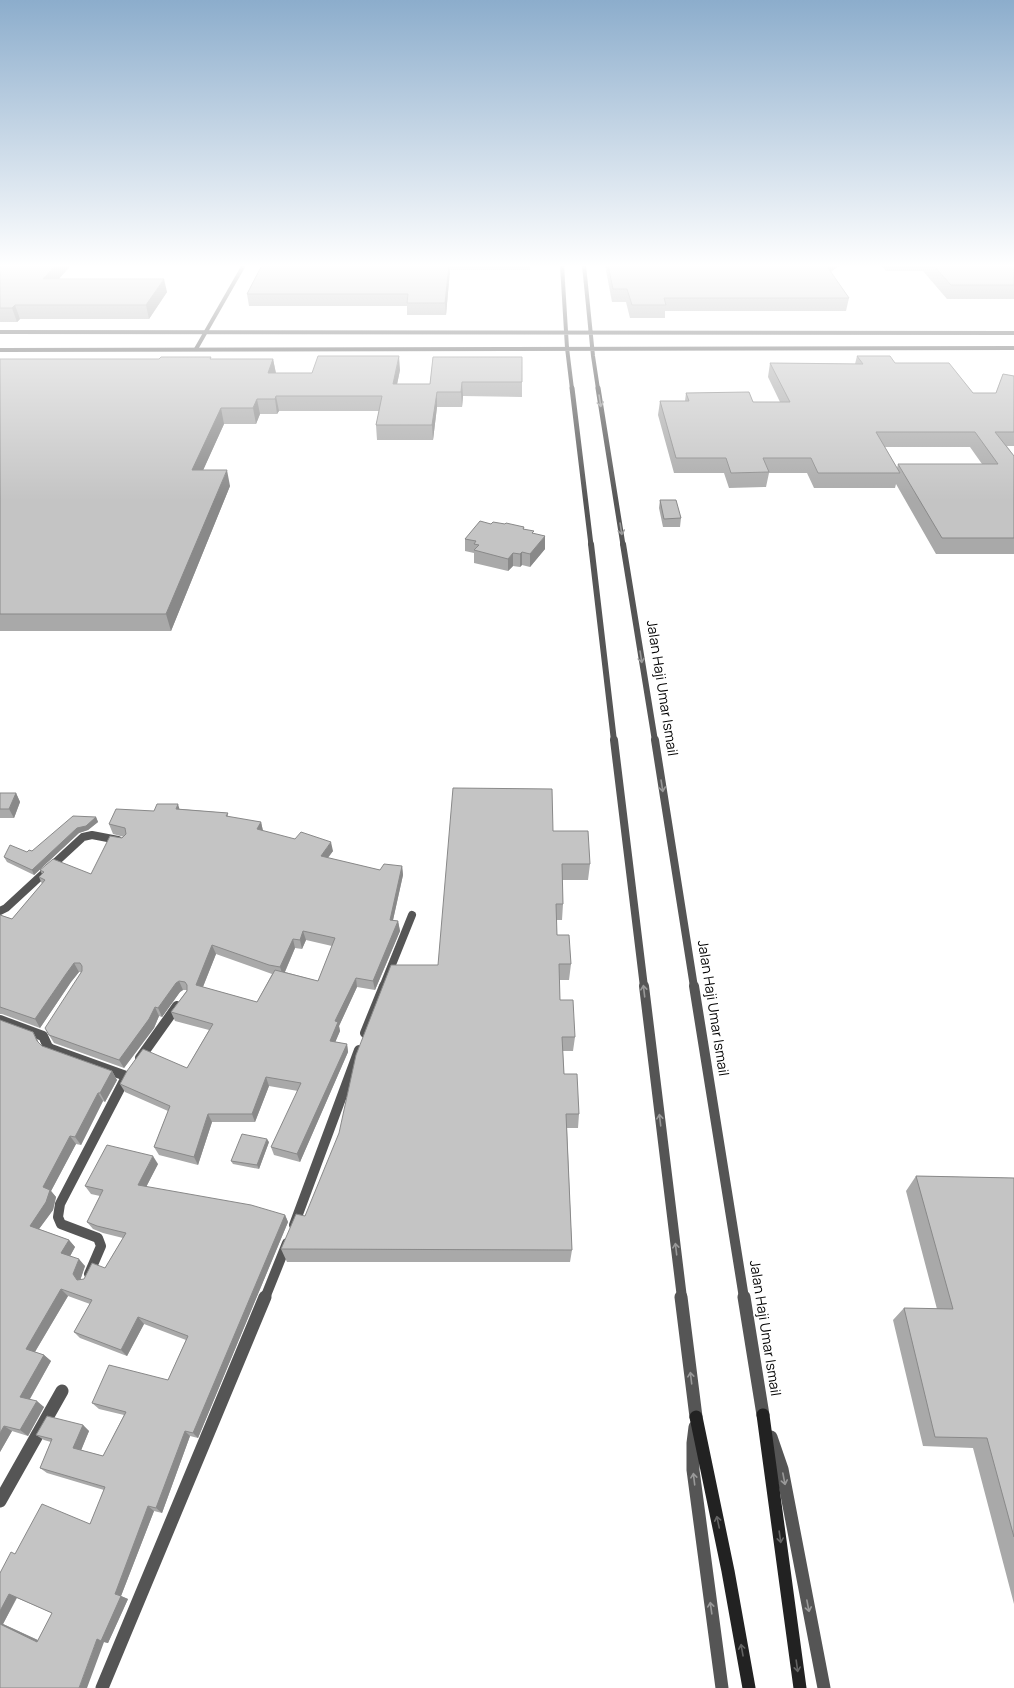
<svg xmlns="http://www.w3.org/2000/svg" width="1014" height="1688" font-family="Manrope,sans-serif">
<style>
.lines{fill:none;stroke-linecap:round;stroke-linejoin:round}
.minor-far3{stroke:#555;stroke-width:4}
.minor-far2{stroke:#555;stroke-width:8}
.minor-far1{stroke:#555;stroke-width:10}
.minor{stroke:#555;stroke-width:13}
.tertiary-far5{stroke:#555;stroke-width:4}
.tertiary-far4{stroke:#555;stroke-width:5}
.tertiary-far3{stroke:#555;stroke-width:6}
.tertiary-far2{stroke:#555;stroke-width:8}
.tertiary-far1{stroke:#555;stroke-width:10}
.tertiary{stroke:#555;stroke-width:13}
.secondary{stroke:#222;stroke-width:13}
.wall{fill:#a9a9a9;fill-rule:evenodd}
.shaded-wall{fill:#898989}
.building{fill:#c4c4c4;stroke:#898989;fill-rule:evenodd}
.oneway{stroke:#999}
.oneway2{stroke:#646464}
.labels{text-anchor:middle;dominant-baseline:central;stroke-width:3;stroke-linejoin:round;paint-order:stroke}
.street-label{font-size:14px;fill:#000;stroke:#fff}
</style>
<rect width="100%" height="100%" fill="#fff"/>
<g class="lines">
<path class="minor-far3" d="M196,349L244,265"/>
<path class="minor-far2" d="M0,911L6,908L83,837L92,835L118,840
M383,987L412,915"/>
<path class="minor-far1" d="M0,1020L43,1036L48,1047L51,1049L126,1076
M365,1033L384,986
M140,1058L177,1006
M294,1225L359,1050
M89,1274L101,1246L98,1238L61,1224L58,1217L60,1204L126,1077
M265,1298L287,1243"/>
<path class="minor" d="M695,1427L693,1443V1470L722,1688
M771,1437L782,1469L824,1688
M0,1501L62,1391
M102,1688L265,1297"/>
<path class="tertiary-far5" d="M562,265L567,348L572,389
M584,265L593,356L598,389
M0,332L1014,333
M0,350L1014,348"/>
<path class="tertiary-far4" d="M572,388L591,545
M598,388L623,545"/>
<path class="tertiary-far3" d="M591,544L614,741
M623,544L655,741"/>
<path class="tertiary-far2" d="M614,740L644,987
M655,740L694,987"/>
<path class="tertiary-far1" d="M644,986L682,1298
M694,986L744,1298"/>
<path class="tertiary" d="M681,1297L696,1417
M744,1297L763,1415"/>
<path class="secondary" d="M763,1415L800,1688
M696,1417L728,1571L749,1688"/>
</g>
<path class="wall" d="M0,265H71L59,279L167,292L149,319H20L17,322H0Z
M262,265H530V270H450L446,315H407V306H249L247,294Z
M605,265H840L831,272L849,298L846,311H665V318H630L626,302H612Z
M881,265H1014V299H947L923,271H886Z
M857,356L895,363L973,393H996L1003,374L1014,376V446H1007L1014,456V554H936L896,484L895,488H814L807,473H769L766,487L729,488L724,473H674L658,415L660,401H685L686,393L753,402H780L768,377L770,363L855,364ZM885,447H970L982,464H898L897,468Z
M433,357L522,382V397L463,396L462,407H437L433,440H377L376,425L379,411H279L277,414H260L256,424H224L203,470L230,486L171,631H0V359H273L276,373H312L400,370L397,384H430Z
M660,500L681,518L680,527H663L659,508Z
M491,524H505L524,527V529L534,534L545,549L530,567L522,565L520,567L513,566L508,571L474,563V553L465,551V539Z
M0,793H16L20,802L14,818H0Z
M180,809L228,813V817L261,822L263,831L333,851L328,858L380,870L402,866L403,875L393,920L398,921L400,931L375,990L357,987L339,1026L340,1031L335,1042L347,1044L348,1052L300,1162L274,1155L271,1147L298,1091L269,1086L255,1122H212L198,1165L159,1155L154,1147L168,1111L125,1092L120,1084L187,1068L209,1030L175,1021L171,1012L187,990H183L180,992L162,1017L159,1016L154,1028L124,1068L54,1043L49,1035L81,972H79L71,982L40,1028L2,1014H0V915L12,919L42,884L39,877L42,874L40,870L91,874L124,837L113,834L109,824L154,811ZM306,940L332,946L318,981L285,972L295,948L302,949ZM216,954L272,974L257,1002L203,987Z
M96,817L98,822L88,830L79,833L34,875L7,862L4,857L32,851Z
M553,831L590,864L588,880H562L563,904L562,920H556L557,935L571,964L569,980H559L560,1000L575,1037L573,1051H563L564,1074L579,1114L578,1128H567L572,1250L570,1262H287L281,1249L305,1216L438,965Z
M33,1032L39,1044L42,1046L112,1071L117,1080L105,1102L103,1101L81,1145L76,1144L51,1191L56,1197L53,1210L39,1229L69,1240L75,1247L70,1256L85,1266L80,1280L84,1279L105,1268L123,1238L103,1233L93,1229L87,1222L100,1196L91,1194L85,1186L158,1164L146,1187L285,1215L288,1222L198,1438L190,1436L162,1513L154,1511L121,1596L128,1599L108,1643L104,1642L0,1688V1573L15,1554L90,1524L104,1490L47,1473L40,1468L51,1442L44,1440L36,1435L83,1425L89,1431L81,1450L103,1456L124,1415L99,1409L92,1403L168,1380L186,1340L144,1324L127,1356L80,1338L74,1332L90,1304L68,1296L35,1352L44,1355L51,1361L30,1399L44,1407L28,1436L12,1431L0,1452ZM17,1598L52,1613L38,1640L3,1624Z
M269,1142L259,1169L233,1164L231,1161Z
M916,1176L1014,1178V1604L973,1448L923,1446L893,1320L904,1308L937,1309L906,1191Z"/>
<path class="shaded-wall" d="M56,265H71L47,292L43,279Z
M449,265H450V270L446,315L445,303Z
M826,265H840L823,277Z
M164,279L167,292L149,319L146,305Z
M15,305L20,319L17,322L12,308Z
M399,356L400,370L394,399L393,384Z
M273,359L276,374L268,373Z
M462,382L463,396L462,407L461,392Z
M437,392V407L433,440L432,425Z
M276,396L279,411L277,414L275,399Z
M257,399L260,414L256,424L253,408Z
M221,408L224,424L196,486L192,470Z
M227,470L230,486L171,631L166,614Z
M545,536V549L530,567V554Z
M522,552V565L520,567V554Z
M513,553V566L508,571V559Z
M16,793L20,802L14,818L9,809Z
M178,804L181,814L176,809Z
M96,817L98,822L88,830L79,833L34,875L32,870L77,828Z
M261,822L263,831L257,829Z
M331,842L333,851L322,865L321,856Z
M402,866L403,875L391,929L390,920Z
M398,921L400,931L375,990L373,981Z
M303,931L306,940L302,949L300,940Z
M293,939L295,948L283,976L280,967Z
M212,945L216,954L200,994L196,985Z
M74,963L79,972L71,982L40,1028L35,1019L66,974Z
M356,978L357,987L339,1026L340,1031L332,1050L330,1041L335,1021Z
M179,981L183,990L180,992L162,1017L158,1008L176,983Z
M155,1007L159,1016L154,1028L124,1068L119,1060Z
M33,1032L38,1041L42,1050L37,1041Z
M347,1044L348,1052L300,1162L297,1154Z
M112,1071L117,1080L105,1102L100,1093Z
M266,1077L269,1086L255,1122L252,1114Z
M98,1093L103,1101L81,1145L75,1137Z
M208,1114L212,1122L198,1165L194,1157Z
M70,1136L76,1144L51,1191L56,1197L53,1210L36,1233L30,1226L43,1187Z
M267,1139L269,1142L259,1169L257,1165Z
M153,1156L158,1164L143,1193L138,1185Z
M285,1215L288,1222L198,1438L193,1433Z
M69,1240L75,1247L68,1260L61,1253Z
M79,1259L85,1266L80,1281L77,1280L73,1274Z
M61,1289L68,1296L33,1355L26,1349Z
M138,1317L144,1324L127,1356L121,1350Z
M44,1355L51,1361L28,1402L20,1397Z
M37,1401L44,1407L28,1436L20,1430Z
M83,1425L89,1431L80,1453L73,1448Z
M4,1426L12,1431L0,1452V1433Z
M185,1431L190,1436L162,1513L156,1508Z
M148,1506L154,1511L121,1596L115,1594Z
M9,1594L17,1597L3,1624L46,1644L37,1642L0,1624V1611Z
M121,1596L128,1599L108,1643L104,1642L87,1688H79L97,1639Z"/>
<path class="building" d="M0,265H56L43,279H164L146,305H15L12,308H0Z
M262,265H449L445,303H407L408,294H247Z
M608,265H826L849,298H664L666,305H632L627,289H613Z
M933,265H1014V285H951Z
M318,356H399L393,384H430L433,357H522V382H462L461,392H437L432,425H376L382,396H276L275,399H257L253,408H221L192,470H227L166,614H0V359H159L161,357H211L210,359H273L268,373H312Z
M857,356H890L895,363H949L973,393H996L1003,374L1014,376V432H995L1014,456V538H942L898,464H998L975,432H876L900,473H818L811,458H763L769,472L731,473L726,458H676L660,401H689L686,393L749,392L753,402H790L770,363L863,364Z
M660,500H676L681,518L664,519Z
M480,521L491,524L493,522L505,524L506,523L524,527L523,529L534,531L532,533L545,536L530,554L522,552L520,554L513,553L508,559L474,550L479,545L474,544L476,541L465,539Z
M453,788L552,789L553,831H588L590,864H562L563,904H556L557,935H569L571,964H559L560,1000H573L575,1037H562L564,1074H577L579,1114H566L572,1250L281,1249L296,1214L305,1216L339,1133L356,1055L391,965H438Z
M0,793H16L9,809H0Z
M157,804H178L176,809L228,813L226,816L261,822L257,829L295,839L301,832L331,842L321,856L380,870L384,864L402,866L390,920L398,921L373,981L356,978L335,1021L338,1022L330,1041L347,1044L297,1154L271,1147L301,1083L266,1077L252,1114H208L194,1157L154,1147L170,1106L120,1084L127,1071L143,1049L187,1068L213,1024L171,1012L187,991V985L185,982L179,981L176,983L158,1008L155,1007L149,1019L119,1060L49,1035L45,1028L82,971V966L80,963H74L66,974L35,1019L0,1007V915L12,919L45,880L39,877L44,872L40,870L53,859L91,874L110,836L122,838L126,834L125,828L109,824L116,809L154,811ZM303,931L335,938L318,981L275,970L257,1002L196,985L212,945L269,965L280,967L293,939L300,940Z
M73,816L96,817L86,826L77,828L32,870L4,857L10,845L27,852L29,850L32,851Z
M0,1020L33,1032L37,1041L42,1046L112,1071L100,1093H98L75,1137L70,1136L43,1187L50,1190L46,1202L30,1226L69,1240L61,1253L79,1259L73,1274L77,1280L84,1279L92,1263L105,1268L126,1233L97,1226L87,1222L103,1190L85,1186L107,1145L153,1156L138,1185L251,1205L285,1215L193,1433L185,1431L156,1508L148,1506L115,1594L121,1596L101,1641L97,1639L79,1688H0V1624L37,1642L52,1613L9,1594L0,1611V1573L11,1552L15,1554L42,1504L90,1524L105,1487L40,1468L52,1439L36,1435L47,1416L83,1425L73,1448L103,1456L126,1412L92,1403L109,1365L168,1380L188,1336L138,1317L121,1350L74,1332L92,1300L61,1289L26,1349L44,1355L20,1397L37,1401L20,1430L4,1426L0,1433Z
M242,1134L267,1139L257,1165L231,1161Z
M916,1176L1014,1178V1537L987,1438L935,1437L904,1308L953,1309Z"/>
<defs><path id="oneway-shaft" d="M-6 0H5M1.5-3L5.5 0L1.5 3" fill="none" stroke-width="1.6" stroke-linecap="round" stroke-linejoin="round"/></defs>
<g class="oneway">
<use href="#oneway-shaft" transform="translate(600 401) rotate(81)"/>
<use href="#oneway-shaft" transform="translate(621 529) rotate(81)"/>
<use href="#oneway-shaft" transform="translate(641 657) rotate(81)"/>
<use href="#oneway-shaft" transform="translate(662 786) rotate(81)"/>
<use href="#oneway-shaft" transform="translate(644 991) rotate(-97)"/>
<use href="#oneway-shaft" transform="translate(660 1120) rotate(-97)"/>
<use href="#oneway-shaft" transform="translate(676 1249) rotate(-97)"/>
<use href="#oneway-shaft" transform="translate(691 1378) rotate(-97)"/>
<use href="#oneway-shaft" transform="translate(694 1479) rotate(-97)"/>
<use href="#oneway-shaft" transform="translate(784 1479) rotate(79)"/>
<use href="#oneway-shaft" transform="translate(808 1606) rotate(79)"/>
<use href="#oneway-shaft" transform="translate(711 1608) rotate(-98)"/>
</g>
<g class="oneway2">
<use href="#oneway-shaft" transform="translate(718 1522) rotate(-102)"/>
<use href="#oneway-shaft" transform="translate(780 1537) rotate(82)"/>
<use href="#oneway-shaft" transform="translate(742 1650) rotate(-100)"/>
<use href="#oneway-shaft" transform="translate(797 1666) rotate(82)"/>
</g>
<linearGradient id="sky" x2="0" y2="1"><stop stop-color="#8cadcc"/><stop offset="0.53" stop-color="#fff"/><stop offset="1" stop-color="#fff" stop-opacity="0"/></linearGradient>
<rect width="1014" height="501" fill="url(#sky)"/>
<g class="labels">
<g class="street-label">
<text transform="translate(663 688) rotate(81)">Jalan Haji Umar Ismail</text>
<text transform="translate(714 1008) rotate(81)">Jalan Haji Umar Ismail</text>
<text transform="translate(766 1328) rotate(81)">Jalan Haji Umar Ismail</text>
</g>
</g>
</svg>
